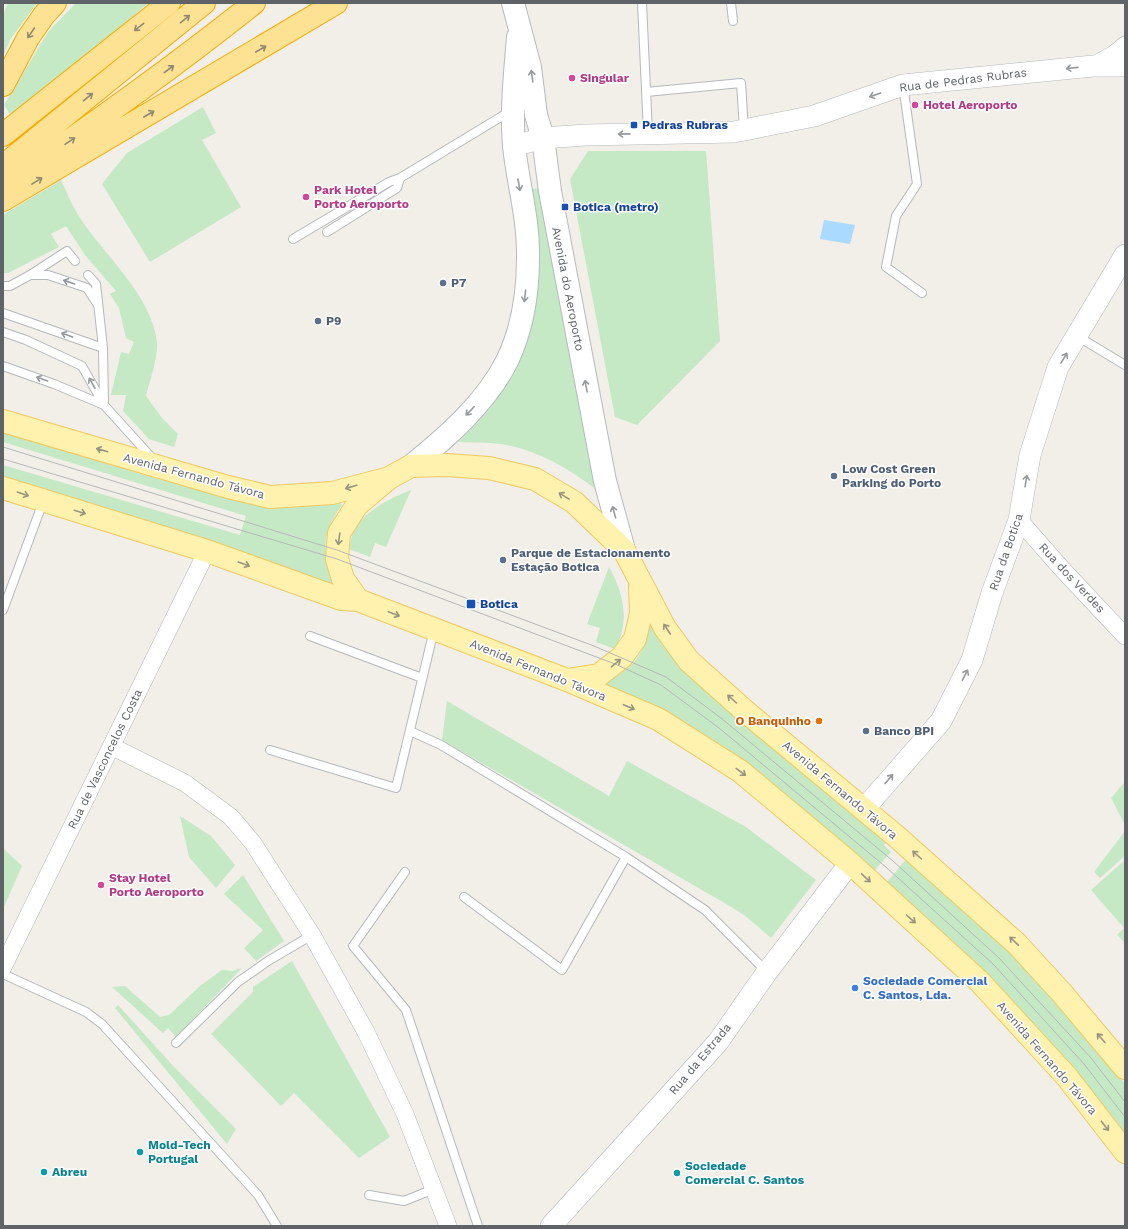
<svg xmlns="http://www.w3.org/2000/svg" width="1128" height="1229" font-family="'Work Sans',sans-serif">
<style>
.green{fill:#c5e8c5}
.water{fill:#aadaff}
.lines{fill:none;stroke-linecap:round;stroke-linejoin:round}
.service-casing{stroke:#b5b8bc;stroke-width:10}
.minor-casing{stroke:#b5b8bc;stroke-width:18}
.tertiary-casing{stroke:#b5b8bc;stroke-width:22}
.secondary-casing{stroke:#b6babf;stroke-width:24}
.primary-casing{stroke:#f2c960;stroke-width:24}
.motorway-casing{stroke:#f9ab00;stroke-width:24}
.service{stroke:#fff;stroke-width:8}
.minor{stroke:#fff;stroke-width:17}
.tertiary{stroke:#fff;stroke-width:21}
.secondary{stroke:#fff;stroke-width:22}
.primary{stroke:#fff2af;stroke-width:22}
.motorway{stroke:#fde293;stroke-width:22}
.tram{stroke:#b6b7b8;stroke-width:1}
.oneway{stroke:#8e8975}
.oneway2{stroke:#979a9d}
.oneway3{stroke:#979581}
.hotel-dot{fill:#d1479c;stroke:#fff;stroke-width:1.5}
.transit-dot{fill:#1a4fb4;stroke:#fff;stroke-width:1.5}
.service-dot{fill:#5c6f8a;stroke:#fff;stroke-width:1.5}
.food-dot{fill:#e8710a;stroke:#fff;stroke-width:1.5}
.shop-dot{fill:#3f7fe0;stroke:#fff;stroke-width:1.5}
.culture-dot{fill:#0f9aa8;stroke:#fff;stroke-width:1.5}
.labels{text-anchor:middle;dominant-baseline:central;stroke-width:3;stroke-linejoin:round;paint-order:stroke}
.hotel-label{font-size:12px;font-weight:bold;fill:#b23c85;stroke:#fff;text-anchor:start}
.street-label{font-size:12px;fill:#5f6368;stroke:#fff}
.transit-label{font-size:12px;font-weight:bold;fill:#164399;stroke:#fff;text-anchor:start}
.service-label{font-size:12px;font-weight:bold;fill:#4e5e75;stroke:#fff;text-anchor:start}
.food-label{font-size:12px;font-weight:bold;fill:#c56008;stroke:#fff;text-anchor:end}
.shop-label{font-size:12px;font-weight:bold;fill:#366cbe;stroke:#fff;text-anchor:start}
.culture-label{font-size:12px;font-weight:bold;fill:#0d838f;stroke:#fff;text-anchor:start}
</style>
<rect width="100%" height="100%" fill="#f1efe8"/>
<path class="green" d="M9,3H37L10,40L3,56C3,45 0,10 9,3Z
M76,3H148L64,76L11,116L4,105L48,32Z
M203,107L216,133L202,140L241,207L150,262L102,184L127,153Z
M588,151H706L720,341L637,425L615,417L570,179Z
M61,180C66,191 71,203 77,213C101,253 151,293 157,342C158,359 150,379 146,396L162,418L178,434L174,447L149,439L123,411L126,395H111L121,352L129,354L134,342L126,338L119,308L110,294L116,291L85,255L66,226L51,234L59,247L8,273H3V215Z
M538,188L597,490C568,468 537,450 501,444C487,442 472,443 458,442C473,427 489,412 500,394C538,327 545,264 531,189Z
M3,429L137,473L236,501L261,505L339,500L342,505C321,534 322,551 334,584L3,476V465L240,535L246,516L3,442Z
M411,490L386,547L375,543L370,557L349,549C351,543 351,536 354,531C365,510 391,498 411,490Z
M609,567C624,593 630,622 615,649L596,642L600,628L587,624Z
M649,624L688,674L889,839L884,845L891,852L874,871L725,747L680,720L602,685C630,669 645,658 649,624Z
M447,701L609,796L627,761L746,827L816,880L771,938L744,915L728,905L442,740Z
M1124,783L1125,784V825L1111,798Z
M180,816L211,836L235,865L216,888L189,857Z
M1125,831V856L1100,878L1094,872Z
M3,848L22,866L3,909Z
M908,857L1008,949L1071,1018L1125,1084V1136L1065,1058L982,970L887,882Z
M1125,860V943L1117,935L1124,928L1091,890Z
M243,875L284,941L256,961L244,948L263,930L224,894Z
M292,961L390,1137L359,1158L294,1093L281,1106L211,1034L253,992V987Z
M242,968L176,1037L168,1028L163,1033L112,987L125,986L160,1017L169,1015L200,986L222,970L232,971Z
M118,1005L175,1068L236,1129L227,1144L115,1008Z"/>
<path class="water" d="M824,220L855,225L850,244L820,239Z"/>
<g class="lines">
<defs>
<path id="service" d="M642,3L648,133
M731,3L733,21
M903,85L917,184L896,216L886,267L922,293
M646,92L741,83L744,129
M327,232L397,188L400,178
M293,239L389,182L400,178L504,115
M30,275L67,251L75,261
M88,275L96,284L103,348
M3,286H10L30,275H48L87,288L98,305
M3,313L103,348L104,405L54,384L3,366
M3,332L26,340L82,366L104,405L152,458
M1077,336L1125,365
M3,610L43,502
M310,636L422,678
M410,731L441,745L626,857L705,910L767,972
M270,750L396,788L434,630
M405,872L353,946L406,1010L478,1226
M464,897L562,970L626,857
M3,974L86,1012L102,1024L258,1195L277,1226
M176,1043L238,982L268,961L312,935
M369,1195L404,1201L434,1189"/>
<path id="minor" d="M1093,66L1114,54L1125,45
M1019,520L1063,570L1125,636
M113,747L185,783L231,817L253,843L312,935L366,1032L405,1114L448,1226
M3,967L207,551"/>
<path id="tertiary" d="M514,146L543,138L586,135L734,132L814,116L903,85L1093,66H1125
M864,809L941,721L972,660L992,593L1019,520L1030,455L1058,367L1125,255
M551,1226L718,1042L767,972L850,863"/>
<path id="secondary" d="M513,3L530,67L536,115L543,138L550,191L605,481L624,550
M411,466C447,437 486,403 507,361C522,330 528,292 528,258C529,220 518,184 514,146C511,110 515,74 518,37"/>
<path id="primary" d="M3,421L228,487L270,497L332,493L386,479
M3,488L207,551L341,599L358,600L567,680L658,719L740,771L850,863L979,981L1067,1077L1125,1152
M358,600L343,579L337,559L339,533L357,505L389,478L411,466L446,465L489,468L535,479L574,502L624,550L665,628L689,661L745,711L896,836L1017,944L1061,992L1125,1068
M567,680L599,675L622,657L635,639L641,613L640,587"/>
<path id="motorway" d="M3,85L28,38L44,15L55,3
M3,135L169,3
M3,166L204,3
M11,181C94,124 175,66 254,3
M3,200L336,3"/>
</defs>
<use href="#service" class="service-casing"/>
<use href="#minor" class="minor-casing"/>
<use href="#tertiary" class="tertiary-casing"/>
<use href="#secondary" class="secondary-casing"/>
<use href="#primary" class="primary-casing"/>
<use href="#motorway" class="motorway-casing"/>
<use href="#service" class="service"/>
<use href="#minor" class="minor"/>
<use href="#tertiary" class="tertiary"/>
<use href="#secondary" class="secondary"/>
<use href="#primary" class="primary"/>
<use href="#motorway" class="motorway"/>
<path class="tram" d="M3,447L337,550L594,646L666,677L721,718L893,861L999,958L1091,1058L1125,1102
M3,459L337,559L615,664L661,685L719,728L887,868L993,964L1084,1064L1125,1117"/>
</g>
<defs><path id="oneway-shaft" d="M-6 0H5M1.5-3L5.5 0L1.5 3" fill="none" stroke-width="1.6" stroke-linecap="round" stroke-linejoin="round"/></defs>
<g class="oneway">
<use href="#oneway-shaft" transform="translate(185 19) rotate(-39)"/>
<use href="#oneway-shaft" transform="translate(139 27) rotate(142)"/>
<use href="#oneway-shaft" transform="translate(31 33) rotate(124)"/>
<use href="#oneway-shaft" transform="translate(261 49) rotate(-30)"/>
<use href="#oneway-shaft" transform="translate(169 69) rotate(-37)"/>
<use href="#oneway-shaft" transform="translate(88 97) rotate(-39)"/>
<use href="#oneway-shaft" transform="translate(149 114) rotate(-30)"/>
<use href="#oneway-shaft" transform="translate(70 141) rotate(-34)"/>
<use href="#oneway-shaft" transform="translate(37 181) rotate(-31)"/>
</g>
<g class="oneway2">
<use href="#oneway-shaft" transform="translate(1072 68) rotate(174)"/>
<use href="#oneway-shaft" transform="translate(532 76) rotate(-98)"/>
<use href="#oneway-shaft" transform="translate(875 95) rotate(161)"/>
<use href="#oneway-shaft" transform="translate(624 134) rotate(179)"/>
<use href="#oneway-shaft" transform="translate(519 185) rotate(80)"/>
<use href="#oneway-shaft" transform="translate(69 282) rotate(-161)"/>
<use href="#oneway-shaft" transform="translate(525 296) rotate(96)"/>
<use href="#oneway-shaft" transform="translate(67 335) rotate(-160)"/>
<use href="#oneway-shaft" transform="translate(1064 358) rotate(-59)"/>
<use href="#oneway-shaft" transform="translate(42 379) rotate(-160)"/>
<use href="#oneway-shaft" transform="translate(92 383) rotate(-119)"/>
<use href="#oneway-shaft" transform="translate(586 386) rotate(-101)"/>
<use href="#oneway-shaft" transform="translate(470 411) rotate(134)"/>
<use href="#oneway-shaft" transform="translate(1026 481) rotate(-81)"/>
<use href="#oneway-shaft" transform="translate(614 512) rotate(-106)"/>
<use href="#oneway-shaft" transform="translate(965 675) rotate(-63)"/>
<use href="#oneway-shaft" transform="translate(889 779) rotate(-49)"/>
</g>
<g class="oneway3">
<use href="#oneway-shaft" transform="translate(102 450) rotate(-164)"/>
<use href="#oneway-shaft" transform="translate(351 487) rotate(164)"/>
<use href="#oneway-shaft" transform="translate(23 494) rotate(19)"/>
<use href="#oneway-shaft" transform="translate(564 496) rotate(-149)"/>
<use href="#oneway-shaft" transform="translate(80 512) rotate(17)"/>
<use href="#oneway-shaft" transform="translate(339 539) rotate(98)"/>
<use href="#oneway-shaft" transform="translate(244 564) rotate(20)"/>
<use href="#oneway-shaft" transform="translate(394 614) rotate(21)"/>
<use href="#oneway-shaft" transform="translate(667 629) rotate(-123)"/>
<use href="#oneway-shaft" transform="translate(616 663) rotate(-39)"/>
<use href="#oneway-shaft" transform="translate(732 699) rotate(-138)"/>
<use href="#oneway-shaft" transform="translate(629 707) rotate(23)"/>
<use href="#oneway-shaft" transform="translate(741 772) rotate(37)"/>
<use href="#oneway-shaft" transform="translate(917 855) rotate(-138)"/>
<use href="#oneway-shaft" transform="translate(866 878) rotate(43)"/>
<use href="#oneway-shaft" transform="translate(911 919) rotate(42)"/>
<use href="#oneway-shaft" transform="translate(1014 941) rotate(-137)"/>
<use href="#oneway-shaft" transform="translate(1101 1038) rotate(-131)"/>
<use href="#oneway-shaft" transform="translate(1105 1126) rotate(52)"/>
</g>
<g class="hotel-dot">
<circle cx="572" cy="78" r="4"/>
<circle cx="915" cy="105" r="4"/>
<circle cx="306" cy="197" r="4"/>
<circle cx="101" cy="885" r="4"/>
</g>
<g class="transit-dot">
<rect x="630" y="121" width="8" height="8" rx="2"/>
<rect x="561" y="203" width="8" height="8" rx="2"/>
<rect x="466" y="599" width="10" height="10" rx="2"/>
</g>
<g class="service-dot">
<circle cx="443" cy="283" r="4"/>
<circle cx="318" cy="321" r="4"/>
<circle cx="834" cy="476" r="4"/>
<circle cx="503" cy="560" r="4"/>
<circle cx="866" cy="731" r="4"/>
</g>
<circle class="food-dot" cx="819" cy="721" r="4"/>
<circle class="shop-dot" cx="855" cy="988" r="4"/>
<g class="culture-dot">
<circle cx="140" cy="1152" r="4"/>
<circle cx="44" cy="1172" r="4"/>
<circle cx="677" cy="1173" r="4"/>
</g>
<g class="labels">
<g class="hotel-label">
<text x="580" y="78">Singular</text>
<text x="923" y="105">Hotel Aeroporto</text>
<text x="314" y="190">Park Hotel<tspan x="314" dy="14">Porto Aeroporto</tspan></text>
<text x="109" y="878">Stay Hotel<tspan x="109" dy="14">Porto Aeroporto</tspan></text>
</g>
<g class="street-label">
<text transform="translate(963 80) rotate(-7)">Rua de Pedras Rubras</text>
<text transform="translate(568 289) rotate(79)">Avenida do Aeroporto</text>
<text transform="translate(194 476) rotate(15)">Avenida Fernando Távora</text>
<text transform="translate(1006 552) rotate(-71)">Rua da Botica</text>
<text transform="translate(1072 578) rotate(47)">Rua dos Verdes</text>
<text transform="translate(538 670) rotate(22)">Avenida Fernando Távora</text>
<text transform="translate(105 759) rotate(-64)">Rua de Vasconcelos Costa</text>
<text transform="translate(840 790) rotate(40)">Avenida Fernando Távora</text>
<text transform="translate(1047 1058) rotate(49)">Avenida Fernando Távora</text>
<text transform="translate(700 1059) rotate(-50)">Rua da Estrada</text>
</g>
<g class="transit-label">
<text x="642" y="125">Pedras Rubras</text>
<text x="573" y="207">Botica (metro)</text>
<text x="480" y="604">Botica</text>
</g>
<g class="service-label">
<text x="451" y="283">P7</text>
<text x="326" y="321">P9</text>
<text x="842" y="469">Low Cost Green<tspan x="842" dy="14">Parking do Porto</tspan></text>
<text x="511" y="553">Parque de Estacionamento<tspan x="511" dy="14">Estação Botica</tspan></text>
<text x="874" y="731">Banco BPI</text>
</g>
<g class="food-label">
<text x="811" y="721">O Banquinho</text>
</g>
<g class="shop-label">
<text x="863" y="981">Sociedade Comercial<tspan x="863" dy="14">C. Santos, Lda.</tspan></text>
</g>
<g class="culture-label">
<text x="148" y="1145">Mold-Tech<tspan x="148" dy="14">Portugal</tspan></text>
<text x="685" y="1166">Sociedade<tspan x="685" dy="14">Comercial C. Santos</tspan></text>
<text x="52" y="1172">Abreu</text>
</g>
</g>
<rect width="1128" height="1229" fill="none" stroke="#5f6368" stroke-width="8"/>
</svg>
